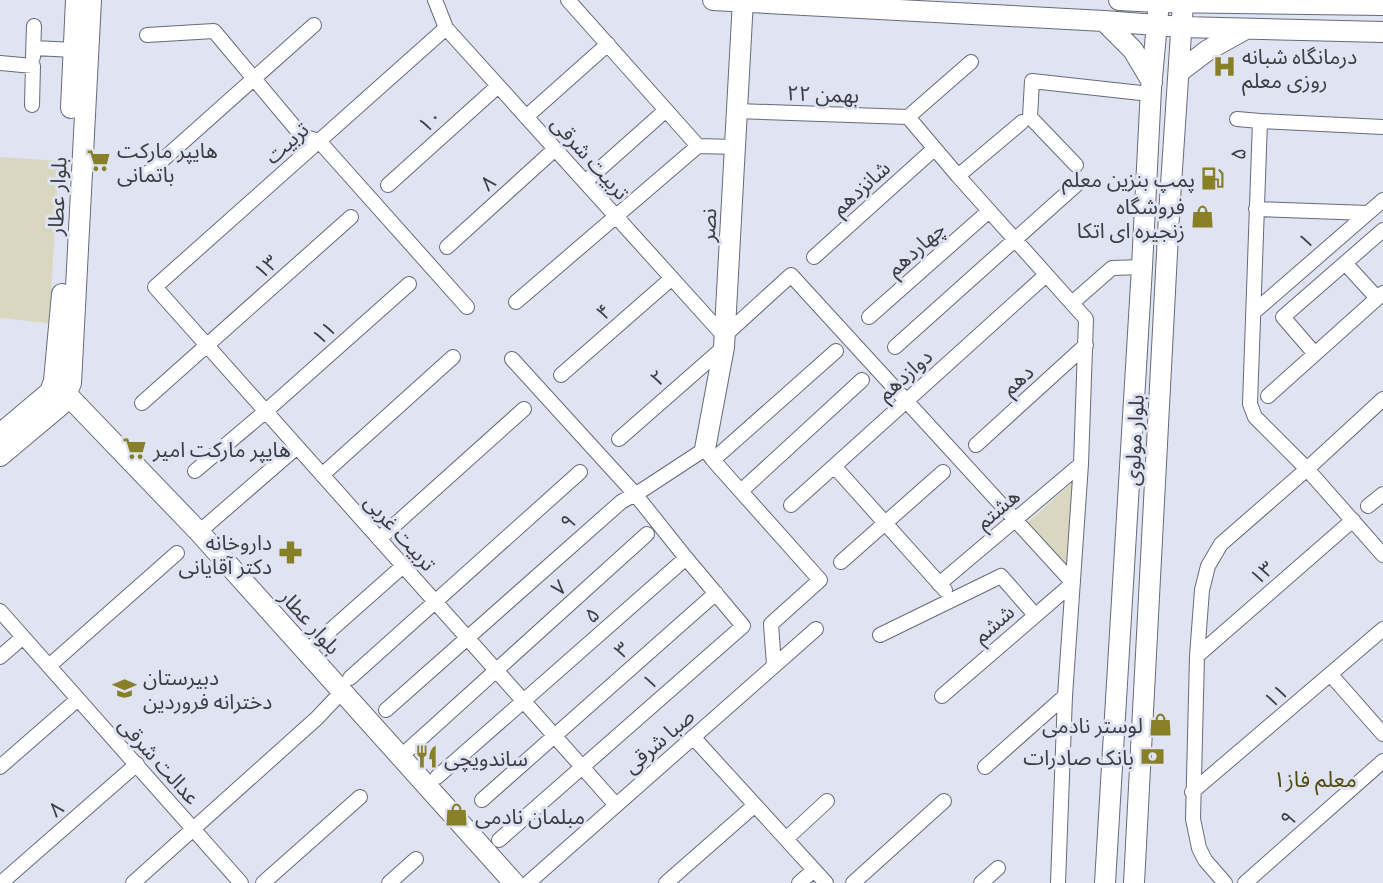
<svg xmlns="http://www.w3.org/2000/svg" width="1383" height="883" font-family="'Exo 2','Noto Sans Arabic',sans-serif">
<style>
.green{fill:#d9d7bf}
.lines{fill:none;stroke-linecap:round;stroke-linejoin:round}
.street-casing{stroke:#676b77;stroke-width:16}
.secondary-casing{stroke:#676b77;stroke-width:22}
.street{stroke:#fff;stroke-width:14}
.secondary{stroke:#fff;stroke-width:20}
.labels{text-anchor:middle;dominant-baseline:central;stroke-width:6;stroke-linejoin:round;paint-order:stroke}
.poi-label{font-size:21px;fill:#3a3c41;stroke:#dfe3f2;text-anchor:start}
.street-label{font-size:21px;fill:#3a3c41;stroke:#dfe3f2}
.neighbourhood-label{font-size:22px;fill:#504b0b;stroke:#dfe3f2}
</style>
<rect width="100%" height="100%" fill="#dfe3f2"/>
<path class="green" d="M0,157L59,161L49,323L0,318Z
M1073,482L1068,569L1027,523Z"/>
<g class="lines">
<defs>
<path id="street" d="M435,0L446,28L724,336L791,275L1073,583L942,696
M568,0L698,146L735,147
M446,28L155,287L616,805
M147,35L214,31L302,136L319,141L467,307
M34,48L74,50
M33,57L34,26
M0,63L33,66L32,105
M737,111L908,117
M526,117L608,44
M908,117L958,176L1086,319L1081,464L1065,696L1058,883
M908,117L971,62
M1237,119L1260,121
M1383,127L1260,121L1250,404L1255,417L1307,469L1383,555
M1076,165L1030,117L1032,81L1150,94
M148,173L314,25
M958,176L1022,122
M585,182L666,110
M388,185L498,86
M1256,209L1368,213
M447,247L555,149
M814,257L934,149
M1345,263L1377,298
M516,302L698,146
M1072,303L1112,268L1142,267
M1254,312L1383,200
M869,317L989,211
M895,347L1076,185
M1315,354L1283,317L1383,230
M561,375L672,278
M1268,396L1383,293
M142,403L351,217
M619,439L724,347
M976,445L1086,345
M713,460L836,351
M834,466L945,590
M195,471L266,411L409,284
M322,475L453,357
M741,491L862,380
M791,505L1046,275
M1368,506L1383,494
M199,532L297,447
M379,539L524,409
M841,562L943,472
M939,584L1081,464
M0,611L241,883
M880,635L1001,576L1035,615
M307,651L403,566
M1197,656L1353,520
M0,657L23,637
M49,666L177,553
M1331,675L1383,734
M350,678L580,472
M386,710L621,502L644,489L705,449L713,460L820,580L771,624L774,665
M693,737L826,883
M408,750L647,534
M0,767L78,699
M985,767L1065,696
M437,777L686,558
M1192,792L1383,629
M482,800L716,593
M786,839L827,801
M499,840L743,626L686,558L635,494L512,359
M1,883L137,764
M133,883L317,718L334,700
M263,883L360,797
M389,883L416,859
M528,883L816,629
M666,883L755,805
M799,883L814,870
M853,883L944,801
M981,883L998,868
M1225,883L1205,860L1199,848L1193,819L1197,656L1202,590L1208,566L1221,544L1307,469L1383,399
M1245,883L1383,761"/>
<path id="secondary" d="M713,0L1104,21L1182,27L1383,32
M1119,0L1159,2L1383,5
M1104,21L1133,50L1152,82
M1179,72L1208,50L1244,30
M71,108L76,0
M54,381L199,532L514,883
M50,392L54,381L62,294
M0,434L50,392
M705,449L724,347L743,0
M0,456L62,404L71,383L91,0
M1105,883L1142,267L1151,88L1159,2
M1134,883L1169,215L1183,3"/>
</defs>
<use href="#street" class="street-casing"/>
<use href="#secondary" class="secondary-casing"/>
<use href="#street" class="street"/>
<use href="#secondary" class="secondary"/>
</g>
<defs>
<symbol id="hospital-bare" viewBox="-9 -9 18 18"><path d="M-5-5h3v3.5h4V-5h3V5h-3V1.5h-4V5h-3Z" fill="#878027" stroke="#dfe3f2" stroke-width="2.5" paint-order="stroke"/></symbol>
<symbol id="supermarket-bare" viewBox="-9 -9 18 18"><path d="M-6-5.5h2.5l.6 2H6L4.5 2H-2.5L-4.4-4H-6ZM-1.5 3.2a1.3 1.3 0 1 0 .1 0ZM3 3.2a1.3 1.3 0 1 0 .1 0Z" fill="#878027" stroke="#dfe3f2" stroke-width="2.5" paint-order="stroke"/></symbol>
<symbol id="fuel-bare" viewBox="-9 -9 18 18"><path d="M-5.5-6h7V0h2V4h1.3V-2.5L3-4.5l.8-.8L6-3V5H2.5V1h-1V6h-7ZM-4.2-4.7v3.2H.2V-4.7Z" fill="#878027" stroke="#dfe3f2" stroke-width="2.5" paint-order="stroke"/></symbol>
<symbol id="shop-bare" viewBox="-9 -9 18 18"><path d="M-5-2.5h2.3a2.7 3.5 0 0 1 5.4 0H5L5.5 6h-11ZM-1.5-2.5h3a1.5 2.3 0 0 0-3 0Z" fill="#878027" stroke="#dfe3f2" stroke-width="2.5" paint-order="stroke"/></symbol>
<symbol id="pharmacy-bare" viewBox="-9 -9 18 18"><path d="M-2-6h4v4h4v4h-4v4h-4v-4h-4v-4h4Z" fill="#878027" stroke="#dfe3f2" stroke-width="2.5" paint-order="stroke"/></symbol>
<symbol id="school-bare" viewBox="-9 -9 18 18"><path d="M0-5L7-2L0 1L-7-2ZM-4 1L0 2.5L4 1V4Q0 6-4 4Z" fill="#878027" stroke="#dfe3f2" stroke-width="2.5" paint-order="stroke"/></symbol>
<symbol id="bank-bare" viewBox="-9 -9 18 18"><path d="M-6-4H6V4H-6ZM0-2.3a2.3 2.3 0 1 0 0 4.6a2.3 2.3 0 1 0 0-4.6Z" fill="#878027" stroke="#dfe3f2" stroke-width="2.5" paint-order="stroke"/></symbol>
<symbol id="restaurant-bare" viewBox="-9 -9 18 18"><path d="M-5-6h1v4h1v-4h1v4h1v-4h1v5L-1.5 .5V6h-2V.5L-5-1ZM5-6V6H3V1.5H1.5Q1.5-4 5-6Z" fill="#878027" stroke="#dfe3f2" stroke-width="2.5" paint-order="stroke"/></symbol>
</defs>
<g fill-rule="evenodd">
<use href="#hospital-bare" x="1208" y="50" width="33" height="33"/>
<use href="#supermarket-bare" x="82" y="144" width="33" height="33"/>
<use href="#fuel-bare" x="1196" y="162" width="33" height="33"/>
<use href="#shop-bare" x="1186" y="200" width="33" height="33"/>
<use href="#supermarket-bare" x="118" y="432" width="33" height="33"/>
<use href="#pharmacy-bare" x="274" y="536" width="33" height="33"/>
<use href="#school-bare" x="108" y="672" width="33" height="33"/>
<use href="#shop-bare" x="1144" y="708" width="33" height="33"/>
<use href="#bank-bare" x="1136" y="740" width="33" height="33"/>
<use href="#restaurant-bare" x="410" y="740" width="33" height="33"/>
<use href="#shop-bare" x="440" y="798" width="33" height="33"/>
</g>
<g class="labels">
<g class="poi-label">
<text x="1242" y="55">درمانگاه شبانه<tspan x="1242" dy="24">روزی معلم</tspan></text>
<text x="117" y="149">هایپر مارکت<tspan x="117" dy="24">باتمانی</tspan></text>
<text x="1195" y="178" text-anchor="end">پمپ بنزین معلم</text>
<text x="1185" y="205" text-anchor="end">فروشگاه<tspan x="1185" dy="24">زنجیره ای اتکا</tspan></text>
<text x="153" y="448">هایپر مارکت امیر</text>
<text x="272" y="541" text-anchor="end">داروخانه<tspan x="272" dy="24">دکتر آقایانی</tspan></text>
<text x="143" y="676">دبیرستان<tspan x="143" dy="24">دخترانه فروردین</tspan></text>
<text x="1143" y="724" text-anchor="end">لوستر نادمی</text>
<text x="1134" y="756" text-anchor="end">بانک صادرات</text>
<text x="444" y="757">ساندویچی</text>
<text x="475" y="815">مبلمان نادمی</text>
</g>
<g class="street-label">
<text transform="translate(823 93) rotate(2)">۲۲ بهمن</text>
<text transform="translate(429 120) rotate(-42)">۱۰</text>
<text transform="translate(286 142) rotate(-42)">تربیت</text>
<text transform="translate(1237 154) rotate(-88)">۵</text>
<text transform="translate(591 157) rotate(48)">تربیت شرقی</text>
<text transform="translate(487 182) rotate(-42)">۸</text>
<text transform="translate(860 187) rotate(-42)">شانزدهم</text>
<text transform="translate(56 196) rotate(-87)">بلوار عطار</text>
<text transform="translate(707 225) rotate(-87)">نصر</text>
<text transform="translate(1305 240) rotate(-41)">۱</text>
<text transform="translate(915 248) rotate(-42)">چهاردهم</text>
<text transform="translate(265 266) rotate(-42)">۱۳</text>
<text transform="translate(603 311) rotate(-41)">۴</text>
<text transform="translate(323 332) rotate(-42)">۱۱</text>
<text transform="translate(904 374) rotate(-42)">دوازدهم</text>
<text transform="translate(657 377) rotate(-41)">۲</text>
<text transform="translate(1017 379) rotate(-42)">دهم</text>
<text transform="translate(1133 440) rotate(-87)">بلوار مولوی</text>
<text transform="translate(997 508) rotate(-40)">هشتم</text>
<text transform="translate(567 521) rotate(-41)">۹</text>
<text transform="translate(401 532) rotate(48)">تربیت غربی</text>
<text transform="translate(1261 572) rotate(-41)">۱۳</text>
<text transform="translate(558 587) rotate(-42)">۷</text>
<text transform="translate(591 614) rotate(-42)">۵</text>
<text transform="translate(311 621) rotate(48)">بلوار عطار</text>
<text transform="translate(993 623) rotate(-41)">ششم</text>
<text transform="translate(621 649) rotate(-42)">۳</text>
<text transform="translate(649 681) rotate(-41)">۱</text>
<text transform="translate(1275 695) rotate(-40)">۱۱</text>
<text transform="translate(658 740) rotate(-41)">صبا شرقی</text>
<text transform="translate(160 760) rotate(48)">عدالت شرقی</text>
<text transform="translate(55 808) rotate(-41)">۸</text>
<text transform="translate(1287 818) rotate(-41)">۹</text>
</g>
<g class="neighbourhood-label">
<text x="1315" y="778">معلم فاز۱</text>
</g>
</g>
</svg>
